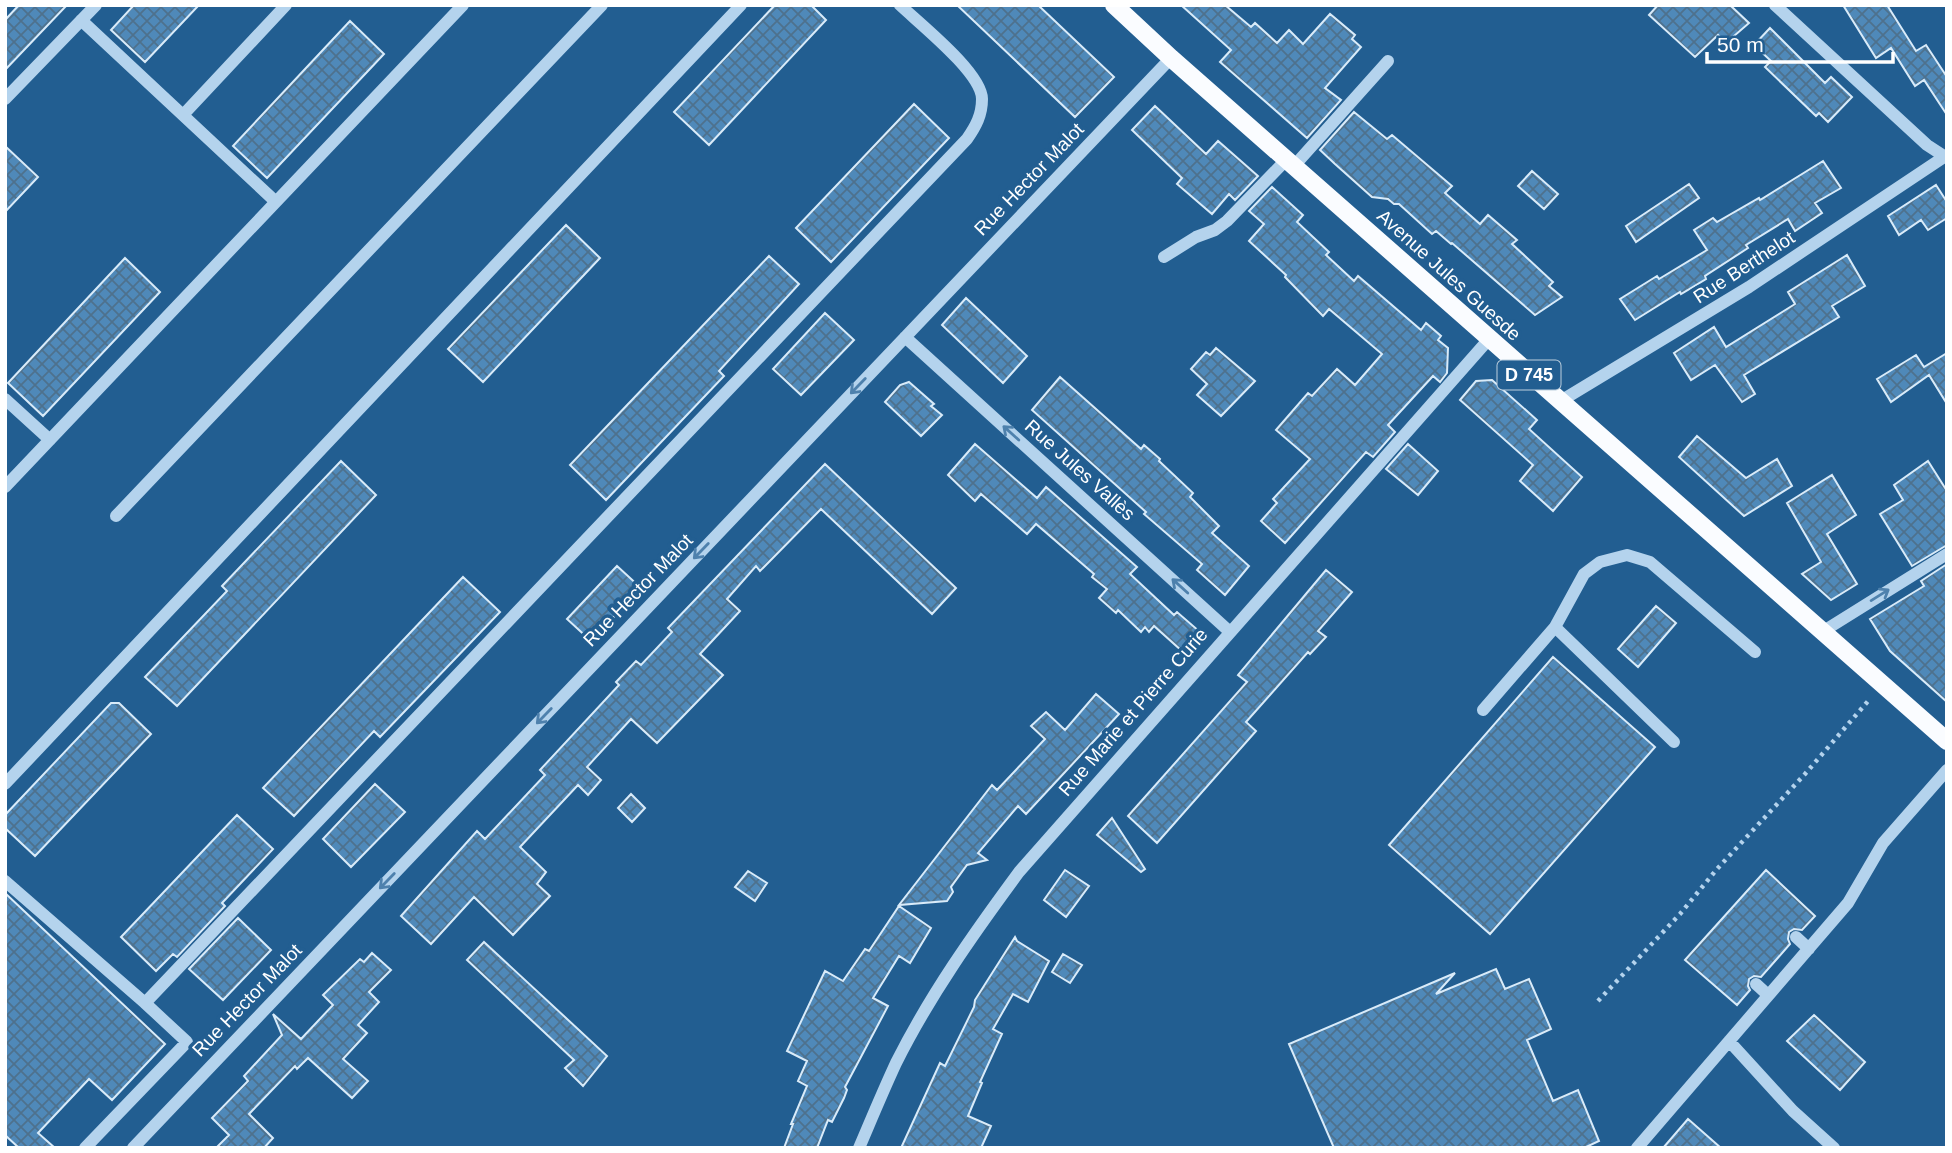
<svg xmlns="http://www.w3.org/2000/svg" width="1952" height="1153" font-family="Arial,sans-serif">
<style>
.building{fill:url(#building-cross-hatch);stroke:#d9ebf9;stroke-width:2}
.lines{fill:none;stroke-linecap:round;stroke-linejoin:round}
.path{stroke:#b4d3ed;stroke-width:4.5;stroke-dasharray:3.5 5;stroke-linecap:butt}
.minor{stroke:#b4d3ed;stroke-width:12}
.major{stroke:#fafcff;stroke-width:18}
.oneway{stroke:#4e81ad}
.labels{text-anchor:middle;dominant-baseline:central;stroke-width:7;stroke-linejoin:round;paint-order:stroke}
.shield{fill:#225e91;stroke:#bdcfde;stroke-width:2}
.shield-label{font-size:18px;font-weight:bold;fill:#fff}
.street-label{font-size:19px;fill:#fff;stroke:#225e91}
</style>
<defs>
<pattern id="building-cross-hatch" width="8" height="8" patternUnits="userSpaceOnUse" patternTransform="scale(1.75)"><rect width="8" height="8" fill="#4f89b9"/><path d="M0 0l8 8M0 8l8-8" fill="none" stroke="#4e718d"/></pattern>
</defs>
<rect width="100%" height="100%" fill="#225e91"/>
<path class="building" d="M19,5H67L5,70V20Z
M134,5H199L145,62L111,30Z
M775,5H811L826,20L709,145L674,112Z
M957,5H1038L1114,77L1075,117Z
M1181,5H1225L1251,27L1255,23L1277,43L1289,30L1303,44L1330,14L1355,35L1352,39L1361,47L1325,88L1341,100L1307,138L1220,62L1231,50Z
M1658,5H1730L1749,23L1726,43L1718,35L1695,57L1649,15Z
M1843,5H1887L1916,51L1926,45L1947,77V115L1924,80L1915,86L1891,48L1876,58Z
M350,21L384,54L267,178L233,146Z
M1770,28L1825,83L1831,77L1852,97L1828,122L1819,113L1816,116L1765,67L1771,61L1754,45Z
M914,104L949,138L831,262L796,228Z
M1155,106L1206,154L1218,141L1258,176L1235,200L1229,194L1212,214L1177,184L1182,178L1132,130Z
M1354,112L1387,139L1392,135L1452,186L1445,193L1480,224L1488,215L1517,240L1512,244L1553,282L1549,286L1562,297L1535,315L1452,243L1451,244L1436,231L1432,234L1399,204H1394L1388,199L1372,197L1335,164L1320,150Z
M5,146L38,177L5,212Z
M1823,161L1841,188L1815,203L1822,213L1795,231L1788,219L1746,245L1748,248L1705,276L1706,279L1681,294L1680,292L1635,320L1620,299L1657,276L1659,279L1707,250L1694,230L1713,218L1717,222L1759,198L1760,200Z
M1532,171L1558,194L1544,209L1518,186Z
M1689,184L1699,198L1636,242L1626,226Z
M1936,185L1947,202V218L1928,230L1921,220L1899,235L1888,216Z
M1272,187L1303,215L1297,222L1329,252L1326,255L1354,281L1358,276L1421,330L1426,323L1441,336L1438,340L1448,348L1447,373L1440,382L1433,376L1388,425L1395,432L1373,457L1366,452L1285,543L1261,521L1277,503L1273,499L1310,459L1276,430L1308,393L1312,396L1337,369L1355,385L1382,354L1329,309L1323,316L1285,277L1286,275L1249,241L1264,224L1249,211Z
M566,225L600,258L483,382L448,349Z
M1847,255L1865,286L1832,306L1839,317L1744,375L1755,394L1742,402L1715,365L1691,380L1674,353L1714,327L1726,347L1795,304L1788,292Z
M769,256L799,284L719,371L724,376L606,500L570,465Z
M125,258L160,292L43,416L8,383Z
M966,298L1027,356L1003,383L942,325Z
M825,313L854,340L801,395L773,369Z
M1216,348L1255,381L1221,416L1197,395L1207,384L1191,369L1206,352L1210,355Z
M1947,353V404L1929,375L1891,402L1877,379L1916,355L1924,367Z
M1060,377L1141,449L1144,445L1160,459L1159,461L1193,493L1190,497L1219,526L1212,533L1249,566L1225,595L1197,570L1202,564L1144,514L1146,512L1032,410Z
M1492,380L1537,420L1529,429L1582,477L1553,511L1520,481L1533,465L1460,400L1476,381Z
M909,382L934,404L931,406L942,415L921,436L885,402L900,385Z
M1697,436L1746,478L1777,459L1792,486L1744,516L1679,457Z
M975,444L1037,498L1046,487L1137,567L1130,574L1174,615L1177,612L1200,632L1182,651L1154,626L1149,632L1145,627L1141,632L1118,610L1116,613L1099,598L1107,589L1092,577L1094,574L1036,524L1027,534L981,494L975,501L948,475Z
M1408,444L1438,471L1418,495L1386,469Z
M341,461L376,495L177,706L145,677L227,591L222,586Z
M1928,461L1947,491V545L1912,566L1880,514L1903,500L1894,485Z
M825,464L956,588L932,614L821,509L760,571L756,566L727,599L740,611L700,654L723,675L657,743L631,719L587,767L601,780L588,795L578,785L520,847L546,872L537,884L550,896L513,935L474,897L431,944L401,916L477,831L485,839L545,775L540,770L619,685L616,682L636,661L641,665L672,632L668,628Z
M1832,475L1856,515L1827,534L1857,584L1831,600L1802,574L1821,562L1787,503Z
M1947,564V702L1890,651L1870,619L1924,586L1921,581Z
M617,566L641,588L591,641L567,619Z
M1326,570L1352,592L1318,631L1326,637L1310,654L1308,652L1246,722L1256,731L1157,843L1128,816L1247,682L1238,675Z
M463,577L500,612L380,737L374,731L294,816L263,788Z
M1656,606L1676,623L1638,667L1618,649Z
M1553,657L1655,747L1490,934L1389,845Z
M1096,694L1119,714L1026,814L1018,806L978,853L987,860L967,865L951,887L953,892L947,901L899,905L992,785L997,790L1045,739L1031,726L1046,712L1065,730Z
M111,703H119L151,734L35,856L5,828V815Z
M375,784L405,812L351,867L323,839Z
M631,794L645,808L632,822L618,808Z
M237,815L273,849L222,903L225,906L177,957L173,954L156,971L121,937Z
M1112,818L1145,869L1141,872L1097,835Z
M1065,870L1089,886L1066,917L1044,900Z
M1766,870L1815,916L1802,930L1794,929L1789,932L1788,939L1790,944L1761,977L1754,976L1749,979L1748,986L1750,990L1737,1005L1685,960Z
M748,871L767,883L755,901L735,887Z
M5,893L165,1044L112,1100L89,1079L38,1133L55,1148H19L5,1135Z
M899,906L931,928L910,963L899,956L873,998L888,1006L845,1087L847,1090L844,1098L832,1122L828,1120L817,1148H784L793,1124H791L807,1086L798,1081L807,1061L787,1051L825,971L843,981L865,949L869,951Z
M238,918L271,950L223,1000L189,969Z
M1015,937L1017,941L1049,961L1028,1002L1013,994L993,1029L1002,1034L980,1082L982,1083L968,1116L991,1126L981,1148H901L940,1063L945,1066L974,1007L975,1000Z
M484,942L607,1056L583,1086L565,1068L574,1060L467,960Z
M372,953L391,970L369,992L379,1002L358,1025L367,1033L343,1059L368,1081L352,1098L308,1058L297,1069L295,1066L249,1114L273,1138L264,1148H216L229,1135L212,1118L248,1081L244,1076L282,1035L273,1014L301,1039L333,1005L323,995L360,959L364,962Z
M1063,954L1082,965L1070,983L1052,972Z
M1496,969L1505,989L1529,979L1551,1029L1527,1040L1553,1101L1578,1090L1599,1141L1584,1148H1334L1289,1044L1455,973L1436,994Z
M1814,1015L1865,1062L1840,1090L1787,1041Z
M1688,1119L1721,1148H1663Z"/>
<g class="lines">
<path class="path" d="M1598,1001L1680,914L1717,869L1805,774L1869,700"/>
<path class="minor" d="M1775,5L1927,145L1947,158
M81,20L276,202
M5,99L96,5
M183,115L286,5
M1294,166L1388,61
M1164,257L1196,237L1215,230L1227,221L1286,160
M905,337L1230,632
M5,399L50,440
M1559,402L1749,287L1947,155
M5,487L463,5
M116,516L602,5
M1822,632L1947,554
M1483,710L1555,627
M1674,742L1555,627L1584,574L1600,562L1627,555L1650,562L1755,652
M5,784L741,5
M5,881L145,1003
M1796,937L1809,949
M1756,984L1768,995
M1729,1041L1793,1111L1834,1148
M85,1148L187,1042L145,1003L967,139C976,126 982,115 982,99C982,73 920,24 900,5
M133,1148L1171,58
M859,1148C871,1120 883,1091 896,1063C930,995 974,933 1019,872L1489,339
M1637,1148L1848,903L1883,843L1947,770"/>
<path class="major" d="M1114,5L1171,58L1947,741"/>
</g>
<defs><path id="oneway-shaft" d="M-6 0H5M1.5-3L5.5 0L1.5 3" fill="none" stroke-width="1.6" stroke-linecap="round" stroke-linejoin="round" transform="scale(1.75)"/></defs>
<g class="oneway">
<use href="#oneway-shaft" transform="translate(858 386) rotate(134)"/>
<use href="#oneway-shaft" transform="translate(1011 433) rotate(-138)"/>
<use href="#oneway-shaft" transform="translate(701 551) rotate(134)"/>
<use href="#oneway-shaft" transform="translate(1180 586) rotate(-138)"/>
<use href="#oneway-shaft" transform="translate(1880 595) rotate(-32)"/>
<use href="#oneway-shaft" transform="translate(544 716) rotate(134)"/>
<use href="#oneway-shaft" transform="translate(387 881) rotate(134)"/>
</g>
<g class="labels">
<rect class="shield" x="1497.5" y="360.5" width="63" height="29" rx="5"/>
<g class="shield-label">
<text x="1529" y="375">D 745</text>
</g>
<g class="street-label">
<text transform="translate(1029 179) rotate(-46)">Rue Hector Malot</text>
<text transform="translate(1744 267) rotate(-33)">Rue Berthelot</text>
<text transform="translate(1449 275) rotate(42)">Avenue Jules Guesde</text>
<text transform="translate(1080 470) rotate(42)">Rue Jules Vallès</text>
<text transform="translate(638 590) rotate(-46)">Rue Hector Malot</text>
<text transform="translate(1133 712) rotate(-49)">Rue Marie et Pierre Curie</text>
<text transform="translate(247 1000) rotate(-46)">Rue Hector Malot</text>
</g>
</g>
<rect width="1952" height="1153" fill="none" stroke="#ffffff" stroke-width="14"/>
<path d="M1707 52v10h186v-10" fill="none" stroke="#ffffff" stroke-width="3.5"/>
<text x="1717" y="52" font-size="21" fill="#ffffff" stroke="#225e91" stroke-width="5" paint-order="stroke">50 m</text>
</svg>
